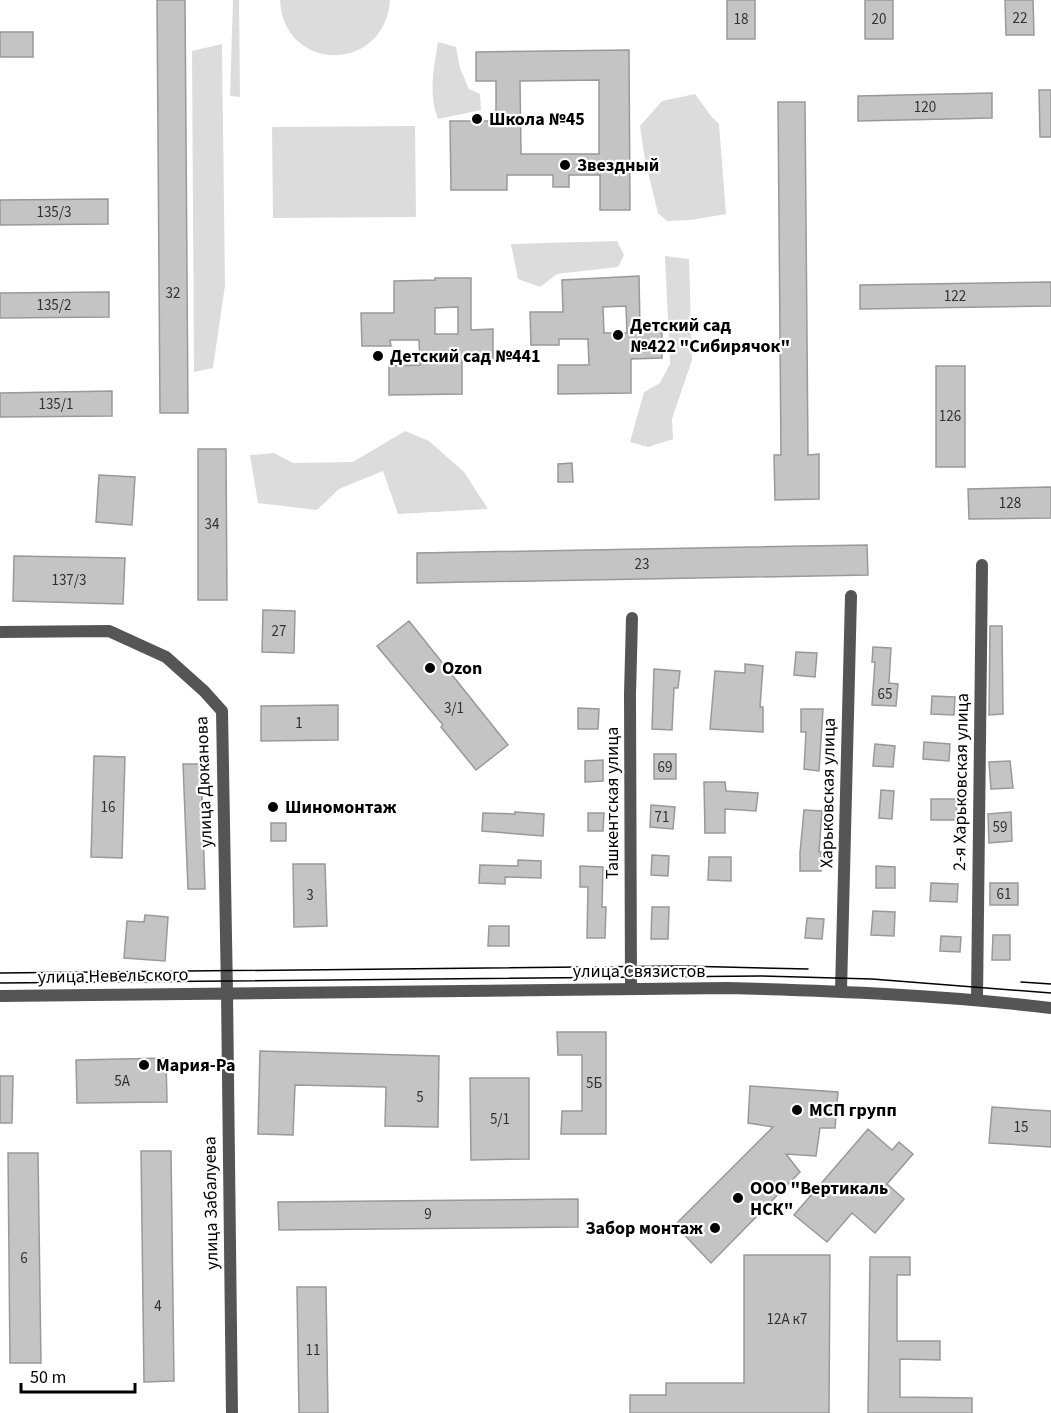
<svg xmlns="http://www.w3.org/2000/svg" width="1051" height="1413" font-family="'Source Sans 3',sans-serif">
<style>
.green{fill:#dcdcdc}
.building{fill:#c4c4c4;stroke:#999;stroke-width:1.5;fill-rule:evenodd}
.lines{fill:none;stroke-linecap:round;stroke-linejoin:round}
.minor{stroke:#555;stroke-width:12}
.tertiary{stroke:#555;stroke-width:12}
.tram{stroke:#000;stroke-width:1.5}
.poi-dot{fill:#000;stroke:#fff;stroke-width:2}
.labels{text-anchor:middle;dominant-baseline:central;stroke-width:4.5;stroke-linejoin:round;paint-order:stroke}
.number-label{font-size:15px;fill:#313131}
.poi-label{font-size:18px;font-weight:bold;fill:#000;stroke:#fff;text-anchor:start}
.street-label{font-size:18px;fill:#000;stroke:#fff}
</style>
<rect width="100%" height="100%" fill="#fff"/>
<path class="green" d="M233,0H239L240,97L230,96Z
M280,0H390C385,74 283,73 280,0Z
M438,42L456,47L460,68L469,89L480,94L481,110L438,119C428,95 434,67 438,42Z
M222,44L225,285L213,368L194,372L192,51Z
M695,94L711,116L719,124L726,214L691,220L667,221L658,213L645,160L640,126L662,101Z
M415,126L416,217L273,218L272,127Z
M617,241L624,255L618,267L557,274L540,287L518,279L511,244Z
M665,256L689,259L692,360L672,419L673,439L648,447L630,442L644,392L660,383L670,364Z
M405,431L429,441L464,472L488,509L398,514L383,471L339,489L317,510L258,503L250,455L274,453L293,463L353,462Z"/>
<path class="building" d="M157,0H185L188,413H160Z
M727,0H755V39H727Z
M865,0H893V39H865Z
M1005,0H1033L1034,35H1006Z
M0,32H33V57H0Z
M629,50L630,210H600V175H569V187H553V175H507V190H451L450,121H496V81H476V52ZM599,80V154H521L520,81Z
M1039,90H1051V137H1040Z
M992,93V118L858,121V96Z
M778,102H805L808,455L819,454V499L775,500L774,455H781Z
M108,199V224L0,225V200Z
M639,276L640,329L662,328V358L631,359V393L558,394V365H589L588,339H559V345H531L530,312H563L562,280ZM626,306L627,333H604L603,307Z
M435,278H471V330L493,329V359L462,360V394L389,395V366L420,365L419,340H390L391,346H362L361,313H394V281L435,280ZM458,307V334H435V308Z
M1051,282V306L860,309V285Z
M109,292V317L0,318V293Z
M936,366H965V467H936Z
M112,391V416L0,417V393Z
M198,449H226L227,600H198Z
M572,463L573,482H558V464Z
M99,475L135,477L132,525L96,522Z
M1051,487V518L969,519L968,489Z
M867,545L868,575L417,583V553Z
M14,556L125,558L123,604L13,601Z
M263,610L295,611L294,653L262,652Z
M409,621L508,745L476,770L441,727L443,725L377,646Z
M990,626H1002L1003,714L989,715Z
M873,647L891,648L889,683L898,684L896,706L872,705L875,662H872Z
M796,652L817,653L815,677L794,675Z
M745,664L763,666L760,707H763V732L710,729L715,671L745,673Z
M654,669L680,671L678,688H674L672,730L652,729Z
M932,696L955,697L954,715L931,714Z
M338,705V740L261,741V706Z
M578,708L599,709L598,729H578Z
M801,709H823L819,771L804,769L806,732H801Z
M924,742L950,744L949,761L923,759Z
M875,744L895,746L893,767L873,766Z
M654,754H676V779H654Z
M94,756L125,757L122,858L91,857Z
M603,760V781L585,782V761Z
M1010,761L1013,788L991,789L989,762Z
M183,764H201L205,889H188Z
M704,782H725L726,791L758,793L756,811L725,809V833H705Z
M881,790L894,791L892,819L879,818Z
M931,799H956L957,820H931Z
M651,805L675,807L673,829L650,827Z
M804,810L822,811L819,852H821V871H800V853Z
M515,812L544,814L543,836L482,831L483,813L515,814Z
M1011,812L1012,841L989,843L988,814Z
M588,813H604L603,831H588Z
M271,823H286V841H271Z
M652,855L669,856L668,876L651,875Z
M709,857H731V881L708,880Z
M518,860L541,861V878L505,877V884L479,883L480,865L518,866Z
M293,864H325L327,926L294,927Z
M580,866L603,867L602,907H606L605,938H587L588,887H580Z
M876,866L895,867V888H876Z
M931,883L958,884L957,902L930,901Z
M990,883H1018V905H990Z
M652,907H669L668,939H651Z
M873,911L895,912L894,936L871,935Z
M145,915L168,917L165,961L124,958L127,921L144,922Z
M807,918L824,919L822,939L805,938Z
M489,926H509V946H488Z
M993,935H1010V960H992Z
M941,936L961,937L960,952L940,951Z
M557,1032H606V1134H561L562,1111H582V1055H558Z
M260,1051L439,1056L438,1127L385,1126L386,1087L295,1085L293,1135L258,1134Z
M166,1058L167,1102L77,1103L76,1060Z
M0,1076H13L12,1123H0Z
M470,1078H529V1159L471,1160Z
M750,1086L838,1092L835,1128H820L816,1156L786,1154L800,1172L711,1263L675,1225L773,1127L748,1123Z
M992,1107L1051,1111V1147L989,1143Z
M868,1129L892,1150L899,1142L913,1154L887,1184L904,1199L875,1233L852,1213L827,1242L794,1215Z
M141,1151H171L174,1381L144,1382Z
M8,1153H38L41,1363H10Z
M578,1199V1227L279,1230L278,1202Z
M744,1255H830L829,1413H630V1395H666V1383H744Z
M870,1257H910V1275H897V1341H940V1360L900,1359V1397L972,1398V1413H868Z
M297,1287H326L328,1413H299Z"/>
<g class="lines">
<path class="minor" d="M0,632L109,631L166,657L204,691L222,711L227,993
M631,988L630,694L632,618
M841,991L851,596
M977,999L982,565"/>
<path class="tertiary" d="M227,993L232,1413
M0,996L728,988C836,991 943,995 1051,1008"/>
<path class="tram" d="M0,973L682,966L808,969
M1021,982L1051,984
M0,983L761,976L872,979L1051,993"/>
</g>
<g class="poi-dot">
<circle cx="477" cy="119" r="6"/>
<circle cx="565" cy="165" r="6"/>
<circle cx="618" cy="335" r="6"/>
<circle cx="378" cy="356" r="6"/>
<circle cx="430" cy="668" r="6"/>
<circle cx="273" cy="807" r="6"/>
<circle cx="144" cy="1065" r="6"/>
<circle cx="797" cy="1110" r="6"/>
<circle cx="738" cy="1198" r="6"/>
<circle cx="715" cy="1228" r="6"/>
</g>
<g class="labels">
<g class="number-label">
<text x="1020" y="18">22</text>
<text x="741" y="19">18</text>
<text x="879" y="19">20</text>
<text x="925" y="107">120</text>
<text x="54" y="212">135/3</text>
<text x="173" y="293">32</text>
<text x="955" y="296">122</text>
<text x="54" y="305">135/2</text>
<text x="56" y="404">135/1</text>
<text x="950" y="416">126</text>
<text x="1010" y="503">128</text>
<text x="212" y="524">34</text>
<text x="642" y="564">23</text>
<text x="69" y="580">137/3</text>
<text x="279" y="631">27</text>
<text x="885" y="694">65</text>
<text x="454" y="708">3/1</text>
<text x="299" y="723">1</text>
<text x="665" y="767">69</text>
<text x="108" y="807">16</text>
<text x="662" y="817">71</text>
<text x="1000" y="827">59</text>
<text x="1004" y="894">61</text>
<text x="310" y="895">3</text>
<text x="122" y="1081">5А</text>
<text x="594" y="1083">5Б</text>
<text x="420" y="1097">5</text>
<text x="500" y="1119">5/1</text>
<text x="1021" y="1127">15</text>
<text x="428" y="1214">9</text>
<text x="24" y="1258">6</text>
<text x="158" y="1306">4</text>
<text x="787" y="1319">12А к7</text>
<text x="313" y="1350">11</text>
</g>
<g class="poi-label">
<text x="489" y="119">Школа №45</text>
<text x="577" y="165">Звездный</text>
<text x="630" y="325">Детский сад<tspan x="630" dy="21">№422 "Сибирячок"</tspan></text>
<text x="390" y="356">Детский сад №441</text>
<text x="442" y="668">Ozon</text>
<text x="285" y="807">Шиномонтаж</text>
<text x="156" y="1065">Мария-Ра</text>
<text x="809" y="1110">МСП групп</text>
<text x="750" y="1188">ООО "Вертикаль<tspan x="750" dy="21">НСК"</tspan></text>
<text x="703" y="1228" text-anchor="end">Забор монтаж</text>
</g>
<g class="street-label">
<text transform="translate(204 782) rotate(-92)">улица Дюканова</text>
<text transform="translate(961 782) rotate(-89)">2-я Харьковская улица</text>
<text transform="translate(828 793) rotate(-89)">Харьковская улица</text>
<text transform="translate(612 803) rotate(-90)">Ташкентская улица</text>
<text x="639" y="971">улица Связистов</text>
<text transform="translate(113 976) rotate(-1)">улица Невельского</text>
<text transform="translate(211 1203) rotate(-91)">улица Забалуева</text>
</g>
</g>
<path d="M21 1383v9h114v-9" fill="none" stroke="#000000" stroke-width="3"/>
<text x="30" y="1383" font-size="18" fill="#000000" stroke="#ffffff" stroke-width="4.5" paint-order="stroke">50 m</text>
</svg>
